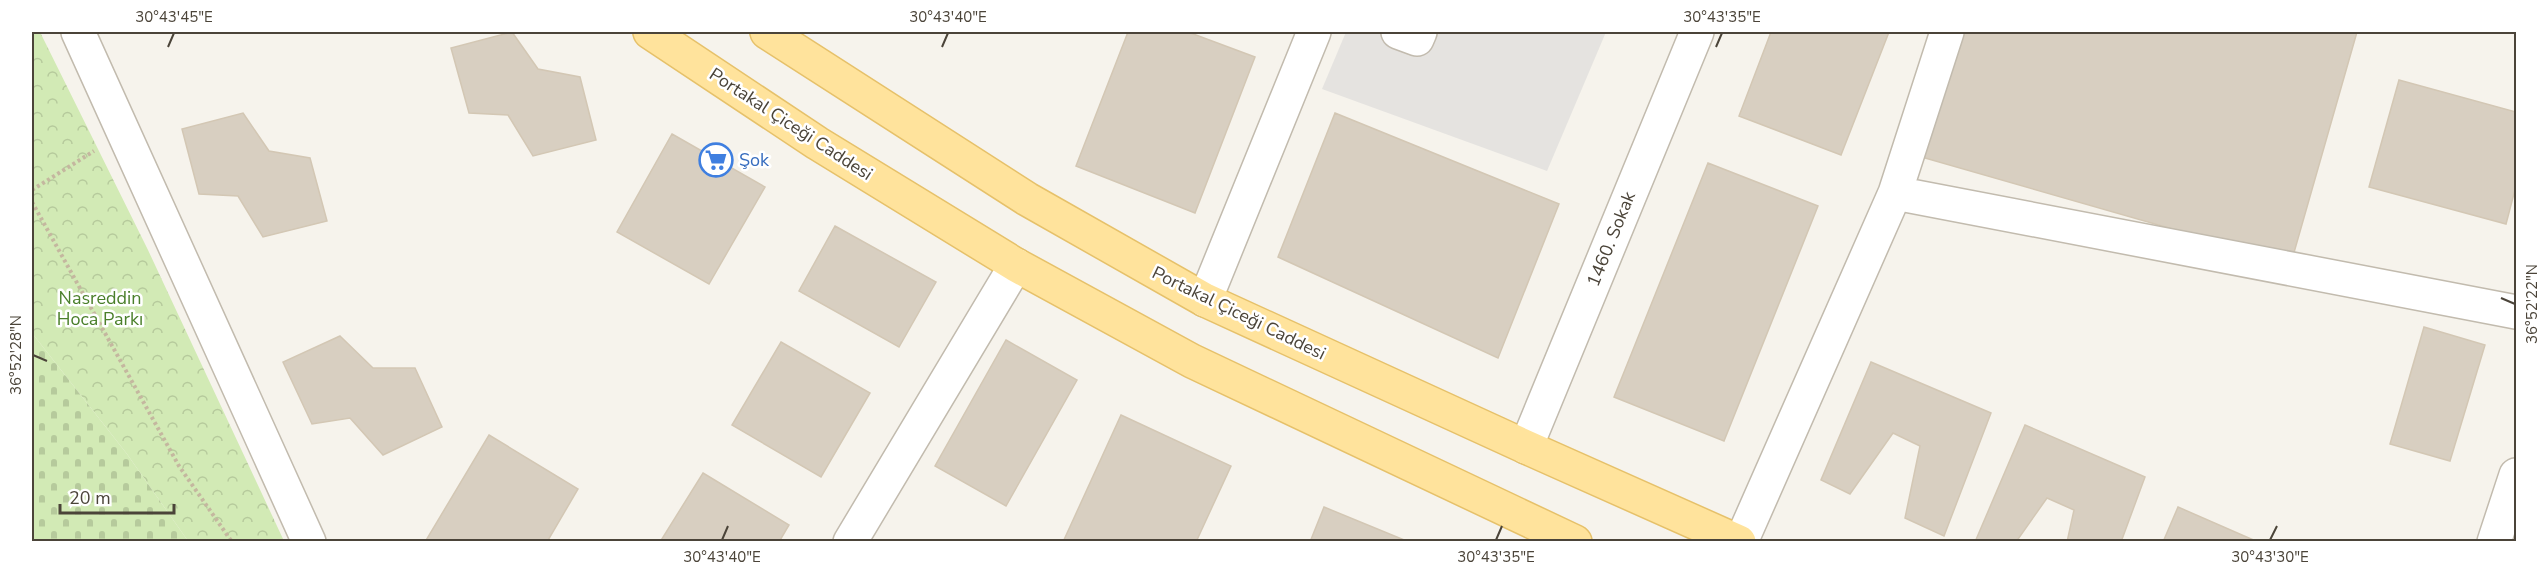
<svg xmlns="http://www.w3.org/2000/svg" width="2548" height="573" font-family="'Nunito Sans',sans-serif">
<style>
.forest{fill:url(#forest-crowns)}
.cemetery{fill:url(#cemetery-stones)}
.parking{fill:#e5e3e0}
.building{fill:#d8cfc1;stroke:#d3c7b4;stroke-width:1.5}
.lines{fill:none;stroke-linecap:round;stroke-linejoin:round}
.minor-casing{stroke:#c2bbae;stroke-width:36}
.major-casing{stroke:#e6c16a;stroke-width:36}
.path{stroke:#c4b79f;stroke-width:4;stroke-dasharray:3 3;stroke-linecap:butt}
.minor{stroke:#fff;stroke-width:33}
.major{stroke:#ffe39c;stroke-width:33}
.ticks{fill:none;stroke:#4b4439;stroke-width:2}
.labels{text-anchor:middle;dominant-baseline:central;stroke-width:5;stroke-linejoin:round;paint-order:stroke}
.street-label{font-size:18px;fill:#4b4439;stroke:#fff}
.shop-label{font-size:18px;fill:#366cbe;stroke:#fff;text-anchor:start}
.park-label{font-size:18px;fill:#4a7f2a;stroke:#fff}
.neatline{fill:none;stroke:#4b4439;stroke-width:2}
.ticks-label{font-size:15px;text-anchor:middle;fill:#4b4439}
</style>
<defs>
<pattern id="forest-crowns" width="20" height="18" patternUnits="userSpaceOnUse" patternTransform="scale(1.5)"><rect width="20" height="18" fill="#d2eab5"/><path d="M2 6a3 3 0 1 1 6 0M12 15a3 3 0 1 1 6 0" fill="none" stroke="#b6ca9c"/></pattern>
<pattern id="cemetery-stones" width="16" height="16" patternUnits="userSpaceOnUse" patternTransform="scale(1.5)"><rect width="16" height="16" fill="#d2eab5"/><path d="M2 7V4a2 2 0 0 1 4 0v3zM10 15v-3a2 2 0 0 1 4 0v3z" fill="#b6ca9c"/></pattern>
</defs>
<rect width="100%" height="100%" fill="#f6f3ec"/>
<path class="forest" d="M32,32H40L148,250L284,541H188L127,454L32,333Z"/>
<path class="cemetery" d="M32,333L127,454L188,541H32Z"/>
<path class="parking" d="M1346,32H1606L1547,171L1322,89Z"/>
<path class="building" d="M512,32L538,69L580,77L596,140L533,156L508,115L469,113L451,48Z
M1128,32H1188L1255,57L1195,213L1076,166Z
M1771,32H1889L1841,155L1739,116Z
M1954,32H2357L2291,263L1918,156Z
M2399,80L2516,112V186L2506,224L2369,187Z
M243,113L269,151L310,158L327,221L263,237L238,196L199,194L182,129Z
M1335,113L1559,204L1498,358L1278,257Z
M672,134L765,187L709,284L617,232Z
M1708,163L1818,206L1724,441L1614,397Z
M835,226L936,282L899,347L799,291Z
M2424,327L2485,345L2450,461L2390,444Z
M340,336L373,368H415L442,427L383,455L350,418L312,424L283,362Z
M1006,340L1077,380L1006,506L935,466Z
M781,342L870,393L821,477L732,425Z
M1871,362L1991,413L1944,536L1905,518L1920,446L1893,433L1850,494L1821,480Z
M1121,415L1231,466L1196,542H1063Z
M2025,425L2145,477L2121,542H2067L2074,510L2047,498L2016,542H1975Z
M489,435L578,489L547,542H425Z
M703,473L789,525L779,542H660Z
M1324,507L1409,542H1310Z
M2178,507L2258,542H2163Z"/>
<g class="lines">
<defs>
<path id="minor" d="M78,32L309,542
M1398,32L1417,39L1420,32
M1895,193L2516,312
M1205,300L1314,32
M1526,447L1697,32
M850,542L1016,265
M1741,542L1895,193L1947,32
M2494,542L2516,475"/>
<path id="major" d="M650,32L817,143L1016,265L1192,361L1575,542
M767,32L1027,199L1205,300L1526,447L1739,542"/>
</defs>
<use href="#minor" class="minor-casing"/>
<use href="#major" class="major-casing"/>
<path class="path" d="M32,190L94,151
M32,202L179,466L232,542"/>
<use href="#minor" class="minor"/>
<use href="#major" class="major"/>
</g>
<path class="ticks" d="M168,47L174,33M942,47L948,33M1716,47L1722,33M2501,298L2515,304M33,355L47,361M722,540L728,526M1496,540L1502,526M2270,540L2277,526"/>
<defs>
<symbol id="supermarket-ring" viewBox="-11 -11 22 22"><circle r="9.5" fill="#fff" stroke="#3f7fe0" stroke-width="1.5"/><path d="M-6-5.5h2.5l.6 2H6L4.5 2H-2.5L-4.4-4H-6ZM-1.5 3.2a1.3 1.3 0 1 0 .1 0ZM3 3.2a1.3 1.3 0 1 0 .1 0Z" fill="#3f7fe0"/></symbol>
</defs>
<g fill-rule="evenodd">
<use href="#supermarket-ring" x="697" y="141" width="38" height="38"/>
</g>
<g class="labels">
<g class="street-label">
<text transform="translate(791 124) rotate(33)">Portakal Çiceği Caddesi</text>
<text transform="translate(1611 239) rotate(-68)">1460. Sokak</text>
<text transform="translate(1239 313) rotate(26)">Portakal Çiceği Caddesi</text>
</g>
<g class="shop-label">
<text x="739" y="160">Şok</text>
</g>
<g class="park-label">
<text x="100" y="298">Nasreddin<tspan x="100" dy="21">Hoca Parkı</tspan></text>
</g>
</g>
<rect width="2548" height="573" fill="none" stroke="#ffffff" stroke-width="66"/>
<path d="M60 504v9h114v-9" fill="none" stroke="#4b4439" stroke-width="3"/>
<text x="69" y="504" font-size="18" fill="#4b4439" stroke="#ffffff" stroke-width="4.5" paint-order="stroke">20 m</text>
<rect x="33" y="33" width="2482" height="507" class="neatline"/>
<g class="ticks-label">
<text x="174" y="22">30°43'45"E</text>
<text x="948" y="22">30°43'40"E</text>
<text x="1722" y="22">30°43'35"E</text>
<text transform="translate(2532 304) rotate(-90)" y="5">36°52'22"N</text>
<text transform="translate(16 355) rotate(-90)" y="5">36°52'28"N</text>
<text x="722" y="562">30°43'40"E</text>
<text x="1496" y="562">30°43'35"E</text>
<text x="2270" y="562">30°43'30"E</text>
</g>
</svg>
